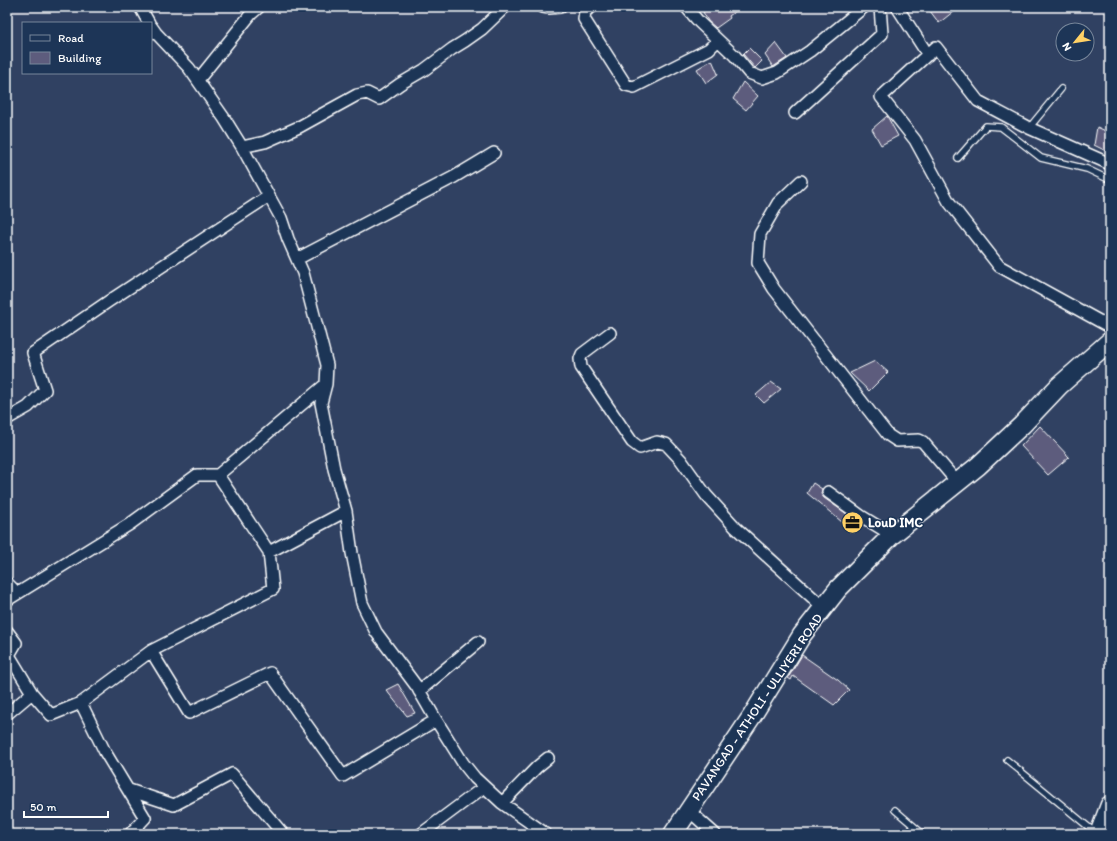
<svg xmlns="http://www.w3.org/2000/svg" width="1117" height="841" font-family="Itim,sans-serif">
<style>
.building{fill:#5d5c7d;stroke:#fff}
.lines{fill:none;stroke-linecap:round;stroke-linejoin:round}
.lane-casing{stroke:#fff;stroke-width:8}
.street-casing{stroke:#fff;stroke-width:14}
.primary-casing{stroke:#fff;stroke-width:21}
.lane{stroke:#1d3557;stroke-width:5.5}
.street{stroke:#1d3557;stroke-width:11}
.primary{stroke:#1d3557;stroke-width:18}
.labels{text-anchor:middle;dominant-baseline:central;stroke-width:3;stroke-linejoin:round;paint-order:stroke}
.poi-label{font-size:13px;font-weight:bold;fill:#fff;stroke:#1d3557;text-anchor:start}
.street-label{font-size:13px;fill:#fff;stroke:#1d3557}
</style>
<rect width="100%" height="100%" fill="#304162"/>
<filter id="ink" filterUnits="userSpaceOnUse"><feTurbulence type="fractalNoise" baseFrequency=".025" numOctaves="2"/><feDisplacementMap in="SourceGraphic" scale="8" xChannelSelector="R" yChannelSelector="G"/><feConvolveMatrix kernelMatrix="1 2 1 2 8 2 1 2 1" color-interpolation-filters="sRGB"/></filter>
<g filter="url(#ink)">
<path class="building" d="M709,7H741L729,16L730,18L716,28L708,21L703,12Z
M927,7H959L939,23Z
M776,43L787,58L773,67L765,55Z
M749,48L762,61L755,68L743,54Z
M712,60L718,74L706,83L697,69Z
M743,82L758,96L746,110L733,99Z
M887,116L898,136L881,145L872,129Z
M1097,127L1110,133V153L1094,145Z
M875,361L888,372L869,391L850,373Z
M771,382L781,389L764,403L756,395Z
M1040,426L1069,457L1048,475L1021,446Z
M813,483L822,489L821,494L824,498L860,523L854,532L807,493Z
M802,655L838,680L849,690L834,705L793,676L791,680L788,678Z
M398,684L415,713L407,716L386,690Z"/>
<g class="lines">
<defs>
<path id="lane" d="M1029,128L1061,89
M958,158L986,126L1001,127L1041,158L1087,169L1110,180
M1110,305L1109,307L1110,309
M1007,760L1097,834
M895,810L923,834"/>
<path id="street" d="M140,7L149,23
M543,7L549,8L560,7
M592,7L585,11L584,19L626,85L634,87L709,49L718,40
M686,7L699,22L735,56L749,73L762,78L777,73L810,51L864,7
M897,7L928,55
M151,26L156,33L189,68L224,118L242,147L281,218L288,239L303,273L327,365L326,384L321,403L334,469L346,511L352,553L362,603L376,632L417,687L436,720L463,763L475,778L502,803L546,834
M198,80L251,14L259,7
M795,113L882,34L880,7
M242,147L265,142L299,127L357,95L367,93L379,99L400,84L424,70L452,49L465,41L482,29L505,7
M1110,164L1029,128L978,101L936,47L881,97L915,140L949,202L999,266L1110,327
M801,181L778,203L760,234L758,263L774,289L888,435L897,441L919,440L923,442L957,482
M297,259L454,177L494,153
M610,333L582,354L580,359L581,367L632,442L640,448L657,442L666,444L681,460L706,495L736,528L823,607
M7,419L28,407L45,390L33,353L109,301L269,196
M218,475L326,384
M828,492L861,516L892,535
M269,552L346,511
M7,583L17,593
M7,600L130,524L197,475H218L269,552L273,589L151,651L189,713L270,673L343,776L436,720
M7,631L16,643L9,655L32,693L51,715L81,703L105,752L145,818L130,834
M419,691L478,642
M81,703L151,651
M7,714L32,693
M129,790L174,805L232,774L283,834
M502,803L537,767L548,758
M688,810L715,834
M421,834L484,787"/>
<path id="primary" d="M673,834L752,716L802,635L838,589L892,535L978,466L1022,425L1059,386L1110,341
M1099,834L1110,805"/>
</defs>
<use href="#lane" class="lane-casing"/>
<use href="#street" class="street-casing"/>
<use href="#primary" class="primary-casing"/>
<use href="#lane" class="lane"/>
<use href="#street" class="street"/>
<use href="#primary" class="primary"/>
</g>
</g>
<defs>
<symbol id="office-disc" viewBox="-11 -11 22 22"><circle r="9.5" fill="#ffd166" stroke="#1d3557"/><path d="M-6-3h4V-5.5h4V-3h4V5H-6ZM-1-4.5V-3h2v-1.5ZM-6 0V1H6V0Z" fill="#111"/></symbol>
</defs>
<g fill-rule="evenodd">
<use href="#office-disc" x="840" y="510" width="25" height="25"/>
</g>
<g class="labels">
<g class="poi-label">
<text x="868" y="522">LouD IMC</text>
</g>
<g class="street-label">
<text transform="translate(757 707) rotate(-56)">PAVANGAD - ATHOLI - ULLIYERI ROAD</text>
</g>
</g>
<rect width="1117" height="841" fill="none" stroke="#1d3557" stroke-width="24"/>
<rect x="12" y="12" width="1093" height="817" fill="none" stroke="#fff" stroke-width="1.5" filter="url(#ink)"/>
<rect x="22" y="22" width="130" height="52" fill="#1d3557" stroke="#77869a"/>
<rect x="30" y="35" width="20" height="6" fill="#1d3557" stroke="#77869a"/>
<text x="58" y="42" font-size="12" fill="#ffffff">Road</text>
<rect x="30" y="52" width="20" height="12" fill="#5d5c7d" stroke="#77869a"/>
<text x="58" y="62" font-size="12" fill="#ffffff">Building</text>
<g transform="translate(1075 42) rotate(240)"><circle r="19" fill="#1d3557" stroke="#77869a"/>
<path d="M0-3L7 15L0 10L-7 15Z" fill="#ffd166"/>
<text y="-6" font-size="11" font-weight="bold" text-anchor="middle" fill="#ffffff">N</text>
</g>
<path d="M24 811v6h84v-6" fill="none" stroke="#ffffff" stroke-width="2"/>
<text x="30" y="811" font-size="12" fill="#ffffff" stroke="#1d3557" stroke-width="3" paint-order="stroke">50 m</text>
</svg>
